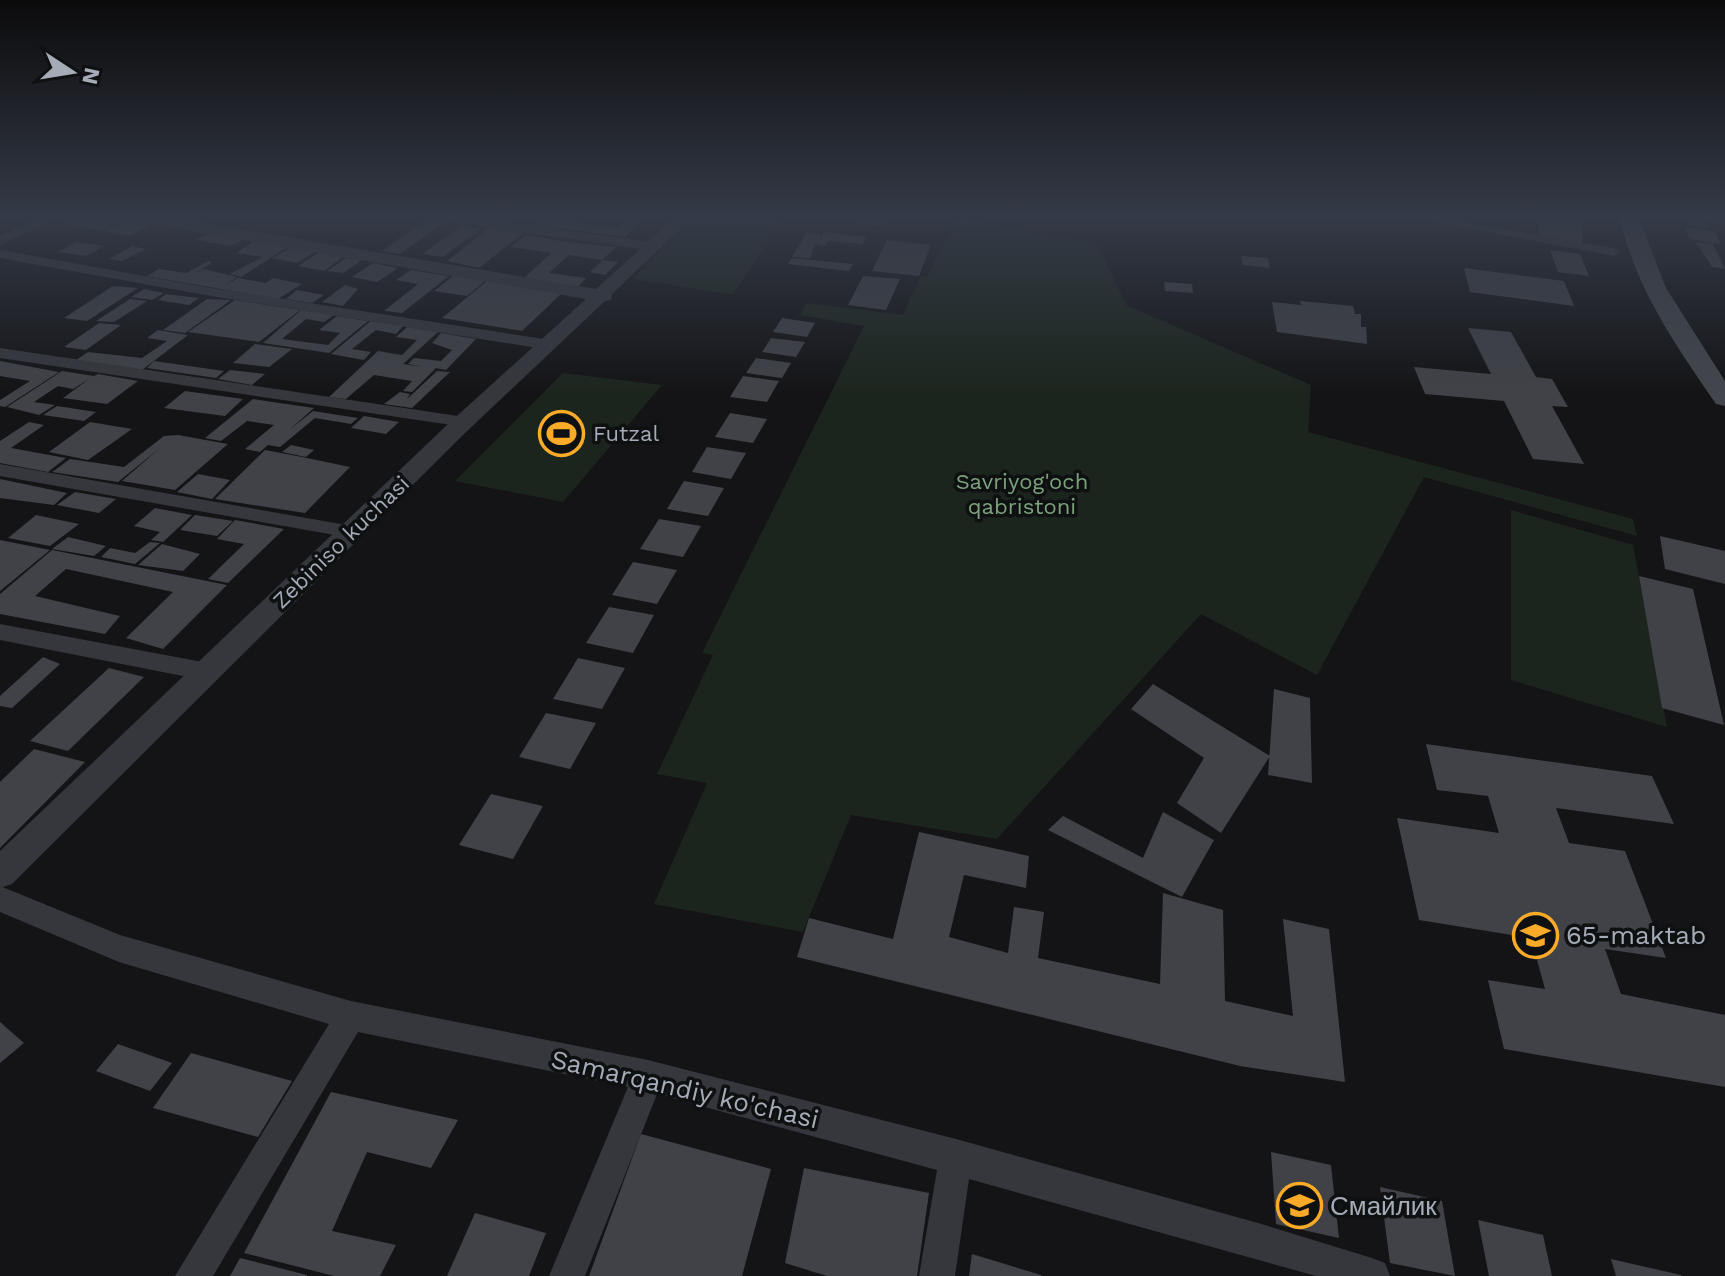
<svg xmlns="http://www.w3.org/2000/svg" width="1725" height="1276" font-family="'Work Sans',sans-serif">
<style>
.green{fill:#1c251d}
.building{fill:#404247}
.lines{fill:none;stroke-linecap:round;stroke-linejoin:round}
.minor{fill:#35373c;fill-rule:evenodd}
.tertiary{fill:#35373c;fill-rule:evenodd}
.secondary{fill:#43464c;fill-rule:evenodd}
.labels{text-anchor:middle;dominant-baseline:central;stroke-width:7;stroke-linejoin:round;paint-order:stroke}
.poi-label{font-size:22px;fill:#a5acb7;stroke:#0f1011;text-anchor:start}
.park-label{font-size:22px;fill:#7ba37c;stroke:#0f1011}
.street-label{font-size:22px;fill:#a5acb7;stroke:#0f1011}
.near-poi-label{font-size:26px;fill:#a5acb7;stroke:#0f1011;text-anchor:start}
.near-street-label{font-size:26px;fill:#a5acb7;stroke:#0f1011}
</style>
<rect width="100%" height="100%" fill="#141416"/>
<path class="green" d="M693,216H786L732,295L633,279Z
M956,218L1097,243L1126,305L1311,385L1308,432L1633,519L1637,536L1424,477L1317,675L1201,614L997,839L851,815L803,932L654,904L707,783L657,774L713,655L702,653L864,326L800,315L807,303L903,315L920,277H927Z
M563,373L662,385L563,502L455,481Z
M1511,510L1633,545L1667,727L1511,680Z"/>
<path class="building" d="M77,216H93L120,221L100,231L61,223Z
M546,216H569L563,221L617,228L629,217L643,219L625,237L548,227L559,216L544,228L532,227Z
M859,216H886L880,226L855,224Z
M1538,216H1581L1583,245L1540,237Z
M1684,216L1725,219V224L1704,221L1709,228L1688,225Z
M430,217L448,220L400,254L382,251Z
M126,220L151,225L129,236L103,231Z
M461,226L481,229L443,257L422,254Z
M1685,227L1715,231L1720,244L1689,239Z
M489,228L523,233L479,268L447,261Z
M807,232L821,234L820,240L824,232L866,237L862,244L828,241L825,246L815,244L810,258L792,257Z
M207,234L242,240L231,246L196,240Z
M526,235L566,242L616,247L602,260L569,255L549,273L586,278L578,287L522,280L551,253L511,247Z
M887,240L931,245L919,276L872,271Z
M254,241L289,246L241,277L230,274L263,257L236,253Z
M76,242L104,246L86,256L58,252Z
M1696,242L1713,244L1725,269L1712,267Z
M132,246L146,249L122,261L109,259Z
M292,247L316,251L297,263L272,258Z
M1550,250L1580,254L1589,276L1558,272Z
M320,252L343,257L324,271L298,266Z
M1241,256L1268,258L1270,268L1243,265Z
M346,258L362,260L343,273L327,271Z
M792,258L853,264L849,271L788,264Z
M603,260L618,262L605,275L590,272Z
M208,261L213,262L195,273L203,269L237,277L225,285L238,278L266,283L273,278L302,284L278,299L147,276L159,269L186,273Z
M373,263L398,268L377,282L352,277Z
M1464,268L1564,281L1574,306L1470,292Z
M411,270L449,276L402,313L384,311L418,284L396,280Z
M453,276L485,281L467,296L434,291Z
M863,276L900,279L886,310L848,305Z
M487,281L562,293L522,331L442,318Z
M1164,282L1192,284L1193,293L1165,291Z
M345,285L358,289L343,306L322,302Z
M113,286L138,288L87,321L64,318Z
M144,289L164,293L152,300L131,297Z
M297,290L324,295L312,303L286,299Z
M166,294L199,298L189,305L158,300Z
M130,299L147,301L114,322L96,321Z
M207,299L231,300L185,333L163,330Z
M235,300L300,310L259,342L188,332Z
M1300,301L1353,306L1355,314H1361V327H1366L1367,344L1277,332L1272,302L1301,305Z
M301,310L334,315L324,322L306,319L282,339L328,345L340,333L319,330L337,316L368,321L329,353L263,343Z
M782,318L815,323L807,337L773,332Z
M373,319L405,324L396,334L376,330L352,349L371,352L364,360L331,354Z
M99,323L121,325L86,350L64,347Z
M407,327L438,332L403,364L424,367L408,364L414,358L441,361L452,350L432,343L441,333L476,339L446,370L436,368L412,392L403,391L412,381L374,375L346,399L329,397L378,351L402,355L417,340L396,337Z
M1468,328L1511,332L1536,377L1552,379L1568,407L1552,406L1584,464L1533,459L1504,401L1425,394L1414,367L1491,374Z
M158,330L188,335L142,370L73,362L88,352L142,358L167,341L147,338Z
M771,338L805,342L796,357L762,352Z
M255,344L292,349L269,367L233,363Z
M756,358L791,363L782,378L746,373Z
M0,361L59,372L5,407L0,406V400L30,381L0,376Z
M154,361L224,371L216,378L147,368Z
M230,370L265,374L252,385L218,379Z
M62,371L94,376L98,374L138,381L107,404L63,398L89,379L73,389L58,386L34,402L55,405L39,415L7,407Z
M437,371L450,372L412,408L384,404L400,392L410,394L407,399Z
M743,376L779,381L767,402L730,397Z
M185,391L243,399L225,416L164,408Z
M253,399L314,408L288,431L313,411L358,418L351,424L315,418L280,447L268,445L260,452L245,449L274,425L247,421L221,441L205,438Z
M57,406L96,412L84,421L43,415Z
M730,413L767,419L753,443L715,437Z
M364,416L399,422L386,434L351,428Z
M29,422L44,425L11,448L66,458L48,472L0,463V441Z
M90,422L132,429L88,460L49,452Z
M178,435L228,444L175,490L122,481L160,448L118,482L52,472L70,459L124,467L164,436Z
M291,445L314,450L306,457L282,452Z
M707,447L746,453L731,479L692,472Z
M265,450L302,457L350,467L305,513L215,499Z
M198,474L230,480L212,499L177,492Z
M0,479L67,493L54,505L0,498Z
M684,481L724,488L708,516L667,509Z
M75,492L116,499L99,513L57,505Z
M155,508L192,515L163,542L151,540L160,532L134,526Z
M36,515L79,524L50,546L8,538Z
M195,515L233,521L217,536L180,530Z
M659,519L701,526L683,557L640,549Z
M235,520L284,529L228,583L208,579L244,544L217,539Z
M1660,536L1725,551V584L1665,569Z
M68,537L106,546L94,556L52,549Z
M0,540L50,550L0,591Z
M150,542L160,543L135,564L101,557L110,548L135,553Z
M162,544L200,554L183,571L138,565Z
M52,550L227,585L163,649L126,638L173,592L66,569L35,596L120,616L105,634L0,614V594Z
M633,562L677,570L657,604L612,595Z
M1639,576L1693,589L1724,725L1662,708Z
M609,607L654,615L633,653L586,643Z
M43,657L60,664L12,708L0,706V696Z
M578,658L625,668L602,709L553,699Z
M109,668L144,677L68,751L30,741Z
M1153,684L1270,756L1221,833L1177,803L1204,758L1131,709Z
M1274,689L1310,698L1312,783L1268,775Z
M546,713L596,723L570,769L519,757Z
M1426,744L1652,776L1674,824L1556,808L1569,843L1625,851L1666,958L1605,949L1621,994L1725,1015V1087L1504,1049L1488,980L1545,989L1531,938L1419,920L1397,818L1499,833L1488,796L1437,790Z
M34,749L85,762L0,848V782Z
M491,794L543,806L513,859L459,845Z
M1163,812L1214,840L1182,897L1048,830L1063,816L1143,858Z
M919,832L1029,856L1026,888L964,875L949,937L1008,953L1014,907L1044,912L1038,958L1160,984L1163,893L1223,910L1225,1001L1293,1016L1283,919L1329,929L1345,1082L1240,1066L797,957L809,918L893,939Z
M0,1022L24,1043L0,1063Z
M118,1044L172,1063L150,1091L96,1071Z
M191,1053L292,1081L258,1137L153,1108Z
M331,1092L458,1120L431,1168L367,1152L332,1231L396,1245L380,1276H334L244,1253Z
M641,1134L771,1169L742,1276H589Z
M1271,1152L1331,1165L1339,1238L1276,1224Z
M804,1168L929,1193L917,1276H827L785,1263Z
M1380,1187L1442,1201L1455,1276L1390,1263Z
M475,1213L546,1233L529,1276H447Z
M1478,1220L1543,1235L1552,1276H1489Z
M972,1254L1041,1275V1276H969Z
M240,1258L307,1275V1276H230Z
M1611,1259L1681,1275V1276H1616Z"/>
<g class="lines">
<path class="minor" d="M45,216H62L0,245V236Z
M428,216H460L656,243L663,247L656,251L435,220Z
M1403,216H1430L1614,248L1621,252L1614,256Z
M0,250L211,288L550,340L558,345L550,350L211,296L0,258Z
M0,348L465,417L474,422L465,427L0,358Z
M0,464L352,526L362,532L352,538L0,476Z
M0,624L208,663L216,666L219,672L216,678L208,681L0,640Z
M0,886L120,935L351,1001L648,1060L956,1139L1258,1223L1372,1258L1385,1263L1390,1276H1316L969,1179L955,1276H919L937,1170L657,1094L585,1276H549L628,1087L358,1032L213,1276H175L329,1024L119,962L0,912Z"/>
<path class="tertiary" d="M126,216H161L596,289L677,216H694L612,294L611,300L605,301L464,434L12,884L0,888V851L448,424L586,299L134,221Z"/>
<path class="secondary" d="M1620,216H1638L1666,288L1725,381V406L1716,404C1677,347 1633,285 1620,216Z"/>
</g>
<linearGradient id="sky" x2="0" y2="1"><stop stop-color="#0b0b0c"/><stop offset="0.55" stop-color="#343a47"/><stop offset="1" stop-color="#343a47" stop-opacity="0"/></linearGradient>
<rect width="1725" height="394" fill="url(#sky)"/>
<defs>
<symbol id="stadium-ring" viewBox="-11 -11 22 22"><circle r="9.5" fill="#0f1011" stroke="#fbab28" stroke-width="1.5"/><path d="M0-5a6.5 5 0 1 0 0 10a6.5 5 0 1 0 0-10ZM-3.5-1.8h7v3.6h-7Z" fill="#fbab28"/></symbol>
<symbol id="school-ring" viewBox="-11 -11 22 22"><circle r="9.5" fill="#0f1011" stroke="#fbab28" stroke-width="1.5"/><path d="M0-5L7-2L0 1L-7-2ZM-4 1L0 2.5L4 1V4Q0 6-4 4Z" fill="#fbab28"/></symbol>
</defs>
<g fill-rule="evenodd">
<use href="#stadium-ring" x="536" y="408" width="51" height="51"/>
<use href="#school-ring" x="1510" y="910" width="51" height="51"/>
<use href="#school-ring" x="1274" y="1180" width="51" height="51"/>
</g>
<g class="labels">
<g class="poi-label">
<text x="593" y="433">Futzal</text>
</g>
<g class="park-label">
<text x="1022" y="481">Savriyog'och<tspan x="1022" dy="25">qabristoni</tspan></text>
</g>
<g class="street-label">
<text transform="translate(341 542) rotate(-44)">Zebiniso kuchasi</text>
</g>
<g class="near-poi-label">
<text x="1566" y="935">65-maktab</text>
<text x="1330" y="1206">Смайлик</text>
</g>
<g class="near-street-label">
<text transform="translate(685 1089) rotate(13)">Samarqandiy ko'chasi</text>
</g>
</g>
<g transform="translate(72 72) rotate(102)" stroke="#0f1011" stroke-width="6" paint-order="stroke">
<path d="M0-6L14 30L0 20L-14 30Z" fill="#a5acb7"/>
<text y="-12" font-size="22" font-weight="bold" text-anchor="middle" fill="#a5acb7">N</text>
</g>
</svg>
